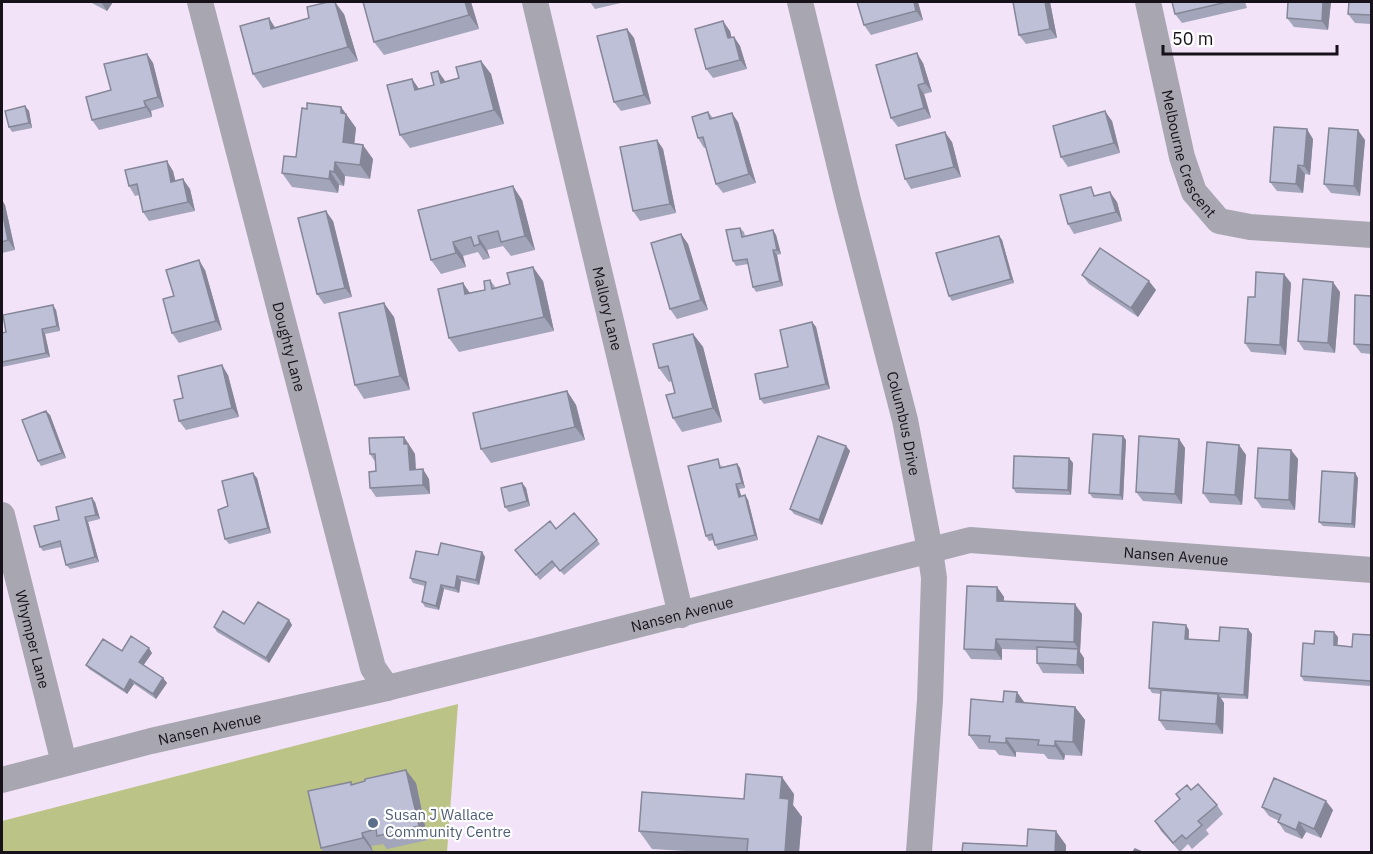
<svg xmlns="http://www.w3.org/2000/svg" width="1373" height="854" font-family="'IBM Plex Sans',sans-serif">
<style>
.green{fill:#bbc386}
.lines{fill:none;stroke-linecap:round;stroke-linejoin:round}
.street{stroke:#a8a7b1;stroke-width:26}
.wall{fill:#a3a5ba}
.shaded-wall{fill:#858697}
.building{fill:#bec0d8;stroke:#858697;stroke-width:1.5}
.service-dot{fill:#5c6f8a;stroke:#fff;stroke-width:2}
.labels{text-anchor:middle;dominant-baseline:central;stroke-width:4.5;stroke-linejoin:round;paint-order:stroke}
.street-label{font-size:15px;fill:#171119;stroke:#fff}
.service-label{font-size:15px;fill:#4e5e75;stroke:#fff;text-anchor:start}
</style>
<rect width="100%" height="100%" fill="#f3e3f9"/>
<path class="green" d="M458,704L447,852H2V821Z"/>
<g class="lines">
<g class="street">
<path id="s1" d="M200,2L373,668L387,688"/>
<path id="s2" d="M535,2L681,615"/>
<path id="s3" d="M800,2L848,200L905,420L930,550L934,578L930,700L919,852"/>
<path id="s4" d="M1148,2L1182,157L1194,192L1219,221L1250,227L1372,235"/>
<path id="s5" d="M2,515L64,763"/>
<path id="s6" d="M2,780L151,741L387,688L535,651L970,540L1372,570"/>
</g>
</g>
<path class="wall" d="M90,2H113L107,11Z
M471,2L479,29L384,55L374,42Z
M590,2H625L595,9Z
M918,2L923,20L871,35L864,25Z
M1050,2L1057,38L1026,44L1019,35Z
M1172,2H1245L1247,8L1182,23L1175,14Z
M1286,2H1331L1328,30L1294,27L1287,18L1288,3Z
M1371,2V24L1355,23L1348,14Z
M344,14L358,61L263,88L253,74L275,27L309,18Z
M627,29L634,38L651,104L621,111L614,102Z
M730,31L731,37H734L740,46L747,69L713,78L706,69Z
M147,54L153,63L164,107L151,111L152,117L99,130L92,120L111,90Z
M481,61L491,74L504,124L410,148L400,135L412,79L419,89L446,82L459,78Z
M923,63L932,92L924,94L931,118L898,127L891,118Z
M25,106L29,111L32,128L12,132L9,127Z
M341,107L356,128L354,144L373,159L370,179L345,176L344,186L339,185L338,193L292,187L282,173Z
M708,112L713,118L738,122L756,183L723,193L716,184L706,147L704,148L698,138Z
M1112,121L1120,153L1068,167L1061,157Z
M1313,139L1310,175L1305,174L1303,193L1277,191L1270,182Z
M657,140L663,149L676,213L640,221L633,211Z
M1365,140L1360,196L1331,193L1324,184Z
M952,142L961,177L911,189L905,179Z
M173,171L175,181L190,189L195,211L149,221L143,212L139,195L135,196L129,186Z
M1097,196L1117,202L1122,221L1074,234L1068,224Z
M2,200L5,205L15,250L2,253Z
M522,200L535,250L511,256L503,246L487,250L490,258L483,260L478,252L463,256L466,267L441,274L431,260L418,210Z
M333,221L352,297L324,304L317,294Z
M740,228L744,232L745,236L773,230L776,235L781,254L777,255L783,286L756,292L753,287L748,264L736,266L733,261Z
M681,234L688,244L708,310L677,319L670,309Z
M999,236L1002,240L1014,283L952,301L949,296Z
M205,270L222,330L179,343L172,333L174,296Z
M1082,275L1156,290L1138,317L1089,284Z
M490,280L496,288L543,281L554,331L459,352L449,338L463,283L470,293L485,290Z
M1291,283L1286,355L1251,352L1245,343L1255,297Z
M1340,292L1335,353L1304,350L1298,341Z
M1371,296V354L1361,353L1354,344Z
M56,310L60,331L45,334L50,357L2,367V333L6,332Z
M394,317L410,390L364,399L355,385Z
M812,322L816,327L830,389L764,404L760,399L788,367Z
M693,334L703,347L722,422L682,432L673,418L675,393L672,381L669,382L659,368Z
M228,375L239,417L186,430L179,421L183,398Z
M567,391L576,405L585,440L491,463L481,449Z
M46,411L50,415L66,458L41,466L38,461Z
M1123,436L1126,440L1123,500L1093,498L1089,493Z
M404,437L415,454L416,470L429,479L430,494L376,497L370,488L376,471V463L370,454Z
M1179,439L1185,448L1182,504L1143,501L1136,492Z
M1239,445L1246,455L1242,505L1210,503L1203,493Z
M846,446L850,451L822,525L794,514L790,509Z
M1291,450L1298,459L1295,510L1262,508L1255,498Z
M1069,458L1073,463L1071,495L1016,493L1013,488Z
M721,464L722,467L737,464L740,468L745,488L739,489L741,496L745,495L748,500L758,540L718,550L715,545L714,540L709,541L706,536Z
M1355,473L1358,478L1355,528L1323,526L1319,522Z
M257,478L271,533L229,544L225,539L228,506Z
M522,483L526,488L530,506L509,512L505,507Z
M95,502L100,519L88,522L99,562L70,569L66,565L61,547L43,551L40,547L59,520Z
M556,529L597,540L600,544L564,575L556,566L540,580L515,550Z
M482,552L485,557L479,585L461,581L459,593L444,589L439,610L425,607L422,602L425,586L413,583L410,578L438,555Z
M997,587L1004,597V602L1082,614L1080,652L1084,658V674L1043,673L1037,663V650L1002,649V660L971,659L964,649Z
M289,620L292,625L269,663L217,632L214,627Z
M1189,630V639L1219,641L1252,634L1248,699L1221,698L1224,703L1223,734L1166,730L1159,720L1161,694L1152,693L1149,688Z
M1371,635V686L1304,681L1301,676L1314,644L1338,637L1337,645L1352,647Z
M122,651L152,653L143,666L163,678L167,683L156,699L134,684L127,694L89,669L86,665Z
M1025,703L1075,707L1085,720L1082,756L1065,755L1064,760L1048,759L1044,754L1016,752V757L999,755L995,750L979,749L969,735Z
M351,782L352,784L416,783L428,840L387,849L383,844L371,846L373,852H324L321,848Z
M1191,790L1217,805L1223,814L1206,830L1209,834L1192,849L1188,844L1180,852L1161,831L1155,821L1180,800L1176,794Z
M794,794L793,805L802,817L799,852H702L652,849L639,831L744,799Z
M1262,807L1333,810L1321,838L1306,832L1302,839L1285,832L1278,822L1279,821L1269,816Z"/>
<path class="shaded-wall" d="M101,2H113L107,11Z
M335,2L344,14L358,61L348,47Z
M465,2H471L479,29L469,15Z
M914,2H918L923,20L916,11Z
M1045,2H1050L1057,38L1050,29Z
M1323,2H1331L1328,30L1322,21Z
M269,18L278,32L271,29Z
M723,21L730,31L734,48L728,38Z
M627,29L634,38L651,104L644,95Z
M734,37L740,46L747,69L740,60Z
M917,53L923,63L932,92L925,83Z
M147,54L153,63L164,107L158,97Z
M481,61L491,74L504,124L494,110Z
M438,71L448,85L441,83Z
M412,79L421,92L415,90Z
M918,85L924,94L931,118L924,108Z
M144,101L151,111L152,117L146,107Z
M25,106L29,111L32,128L29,123Z
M341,107L356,128L353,156L343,142Z
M1105,111L1112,121L1120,153L1114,143Z
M732,113L738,122L756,183L749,174Z
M1307,129L1313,139L1310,175L1304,166Z
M1358,130L1365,140L1360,196L1354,186Z
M945,132L952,142L961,177L954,167Z
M657,140L663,149L676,213L670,204Z
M363,145L373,159L370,179L360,165Z
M167,161L173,171L178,191L171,182Z
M335,162L345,176L344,186L334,172Z
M1298,165L1305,174L1303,193L1296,184Z
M330,171L339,185L338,193L329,179Z
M183,179L190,189L195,211L188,202Z
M513,186L522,200L535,250L525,236Z
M1110,192L1117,202L1122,221L1116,212Z
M2,200L5,205L15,250L8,240L2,211Z
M326,211L333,221L352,297L345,288Z
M773,230L776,235L781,254L777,250Z
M681,234L688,244L708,310L701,300Z
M478,236L487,250L490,258L480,244Z
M999,236L1002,240L1014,283L1011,279Z
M453,242L463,256L466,267L456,253Z
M773,250L777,255L783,286L780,281Z
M199,260L205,270L222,330L216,321Z
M533,267L543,281L554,331L544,317Z
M1284,274L1291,283L1286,355L1280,345Z
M1149,281L1156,290L1138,317L1131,308Z
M1333,282L1340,292L1335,353L1328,343Z
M463,283L472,297L465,294Z
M384,303L394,317L410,390L400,376Z
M53,305L56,310L60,331L57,326Z
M812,322L816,327L830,389L826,384Z
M42,329L45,334L50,357L46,353Z
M693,334L703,347L722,422L713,408Z
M222,365L228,375L239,417L232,408Z
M567,391L576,405L585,440L575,427Z
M46,411L50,415L66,458L62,453Z
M1123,436L1126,440L1123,500L1120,495Z
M404,437L415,454L416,479L410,470L404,444Z
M1179,439L1185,448L1182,504L1175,494Z
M1239,445L1246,455L1242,505L1235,495Z
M846,446L850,451L822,525L819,520Z
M1291,450L1298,459L1295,510L1289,500Z
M1069,458L1073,463L1071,495L1068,490Z
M737,464L740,468L745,488L742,483Z
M423,469L429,479L430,494L423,485Z
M253,473L257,478L271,533L268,528Z
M1355,473L1358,478L1355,528L1352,524Z
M522,483L526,488L530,506L527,501Z
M736,484L739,489L743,501L739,497Z
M745,495L748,500L758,540L755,535Z
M92,498L95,502L100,519L96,515Z
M85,517L88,522L99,562L95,557Z
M482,552L485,557L479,585L476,580Z
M457,576L461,581L459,593L455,588Z
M441,585L444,589L439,610L436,606Z
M997,587L1004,597V611L997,601Z
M1075,604L1082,614L1080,652L1074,642Z
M289,620L292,625L269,663L266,658Z
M1186,625L1189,630L1188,643L1185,639Z
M1248,629L1252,634L1248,699L1244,695Z
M1334,632L1338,637L1337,650L1334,645Z
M996,639L1002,649V660L995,650Z
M149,648L152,653L142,667L139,662Z
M1078,649L1084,658V674L1077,665Z
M163,678L167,683L156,699L153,694Z
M130,679L134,684L127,694L124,690Z
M1017,692L1027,706L1016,702Z
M1218,694L1224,703L1223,734L1216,724Z
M1075,707L1085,720L1082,756L1073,742Z
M1006,738L1016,752V757L1006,743Z
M1055,741L1065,755L1064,760L1055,746Z
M406,770L416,783L428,840L419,826Z
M782,777L794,794L793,805L802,817L799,852H785L780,798Z
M1326,801L1333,810L1321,838L1314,829Z
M1299,822L1306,832L1302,839L1296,830Z
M1056,831L1066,845V852H1055Z
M362,833L371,846L373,852L363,838Z"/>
<path class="building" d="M328,2H335L348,47L253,74L240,26L269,18L271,29L309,18L307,7Z
M363,2H465L469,15L374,42Z
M857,2H914L916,11L864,25Z
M1013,2H1045L1050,29L1019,35Z
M1172,2H1227L1175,14Z
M1288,2H1323L1322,21L1287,18Z
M1349,2H1371V15L1348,14Z
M723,21L728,38L734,37L740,60L706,69L695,29Z
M627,29L644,95L614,102L597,36Z
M917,53L925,83L918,85L924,108L891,118L876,65Z
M147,54L158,97L144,101L146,107L92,120L86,97L111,90L104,64Z
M481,61L494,110L400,135L387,85L412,79L415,90L434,85L431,73L438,71L441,83L459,78L456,67Z
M307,103L341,107V113L346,114L343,142L363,145L360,165L335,162L334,172L330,171L329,179L282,173L284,156L296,157L302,108L307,109Z
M25,106L29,123L9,127L5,111Z
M1105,111L1114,143L1061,157L1053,126Z
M708,112L710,119L732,113L749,174L716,184L703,137L698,138L692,117Z
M1274,127L1307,129L1304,166L1298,165L1296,184L1270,182Z
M1329,128L1358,130L1354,186L1324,184Z
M945,132L954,167L905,179L896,145Z
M657,140L670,204L633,211L620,147Z
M167,161L171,182L183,179L188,202L143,212L137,184L129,186L125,170Z
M513,186L525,236L501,242L498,231L478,236L480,244L474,246L471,237L453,242L456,253L431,260L418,210Z
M1091,187L1094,196L1110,192L1116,212L1068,224L1060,195Z
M2,211L8,240L2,242Z
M326,211L345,288L317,294L298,218Z
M740,228L742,237L773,230L777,250H773L780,281L753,287L747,259L733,261L726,230Z
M681,234L701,300L670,309L651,243Z
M999,236L1011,279L949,296L936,253Z
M1100,248L1149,281L1131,308L1082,275Z
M199,260L216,321L172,333L163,299L174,296L166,270Z
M533,267L544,317L449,338L438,289L463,283L465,294L485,290L484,281L490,280L492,289L510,284L507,273Z
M1256,272L1284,274L1280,345L1245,343L1248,297H1255Z
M1303,279L1333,282L1328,343L1298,341Z
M1355,295L1371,296V345L1354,344Z
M384,303L400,376L355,385L339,313Z
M53,305L57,326L42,329L46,353L2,362V333L6,332L3,315Z
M812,322L826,384L760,399L755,374L788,367L780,330Z
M693,334L713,408L673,418L666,395L675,393L668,366L659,368L653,344Z
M222,365L232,408L179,421L174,400L183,398L178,376Z
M567,391L575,427L481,449L473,413Z
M46,411L62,453L38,461L22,420Z
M1093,434L1123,436L1120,495L1089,493Z
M818,436L846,446L819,520L790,509Z
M1139,436L1179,439L1175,494L1136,492Z
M404,437V444H408L410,470L423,469V485L370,488L369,472L376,471L375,454H370L369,438Z
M1207,442L1239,445L1235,495L1203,493Z
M1258,448L1291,450L1289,500L1255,498Z
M1014,456L1069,458L1068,490L1013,488Z
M718,459L720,468L737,464L742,483L736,484L739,497L745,495L755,535L715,545L712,534L706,536L688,466Z
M1322,471L1355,473L1352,524L1319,522Z
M253,473L268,528L225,539L218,510L228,506L222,481Z
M522,483L527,501L505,507L501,488Z
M92,498L96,515L85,517L95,557L66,565L60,541L40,547L34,526L59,520L56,507Z
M574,513L597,540L560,571L552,561L536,575L515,550L550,521L556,529Z
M441,543L482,552L476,580L457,576L455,588L441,585L436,606L422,602L426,582L410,578L416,551L438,555Z
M967,586L997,587V601L1075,604L1074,642L996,639L995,650L964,649Z
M258,602L289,620L266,658L214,627L223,611L244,624Z
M1153,622L1186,625L1185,639L1219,641L1220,627L1248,629L1244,695L1149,688Z
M1315,631L1334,632V645L1352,647L1353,634L1371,635V681L1301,676L1303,643L1314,644Z
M131,636L149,648L139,662L163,678L153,694L130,679L124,690L86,665L103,639L122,651Z
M1037,647L1078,649L1077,665L1037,663Z
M1161,690L1218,694L1216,724L1159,720Z
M1004,691L1017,692L1016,702L1075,707L1073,742L1055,741V746L1038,745L1039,740L1006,738V743L989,742L990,736L969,735L971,699L1003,702Z
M406,770L419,826L377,836L376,829L362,833L363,838L321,848L308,791L351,782V785L365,781V779Z
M746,774L782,777L780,798L789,799L785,852H747L748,839L639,831L642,792L744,799Z
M1274,778L1326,801L1314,829L1299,822L1296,830L1278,822L1281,815L1262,807Z
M1198,784L1217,805L1198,821L1202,825L1186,839L1182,835L1173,843L1155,821L1180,799L1176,794L1187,785L1191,790Z
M1028,829L1056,831L1055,852H962L963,843L1027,846Z
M1135,849L1142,852H1133Z"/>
<circle class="service-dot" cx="373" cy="823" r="6"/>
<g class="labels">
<g class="street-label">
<text stroke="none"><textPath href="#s4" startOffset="158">Melbourne Crescent</textPath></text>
<text stroke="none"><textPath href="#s2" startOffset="315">Mallory Lane</textPath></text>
<text stroke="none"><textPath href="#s1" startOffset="356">Doughty Lane</textPath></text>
<text stroke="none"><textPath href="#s3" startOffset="434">Columbus Drive</textPath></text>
<text stroke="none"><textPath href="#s6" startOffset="1204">Nansen Avenue</textPath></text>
<text stroke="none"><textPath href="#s6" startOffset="700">Nansen Avenue</textPath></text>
<text stroke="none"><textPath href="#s5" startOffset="128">Whymper Lane</textPath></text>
<text stroke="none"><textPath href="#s6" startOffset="214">Nansen Avenue</textPath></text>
</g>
<g class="service-label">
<text x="385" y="814">Susan J Wallace<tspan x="385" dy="17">Community Centre</tspan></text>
</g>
</g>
<rect width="1373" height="854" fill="none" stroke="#171119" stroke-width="6"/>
<path d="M1163 45v9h174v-9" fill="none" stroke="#171119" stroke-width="3"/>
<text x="1172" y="45" font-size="18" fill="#171119" stroke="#ffffff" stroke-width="4.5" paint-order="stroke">50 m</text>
</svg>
